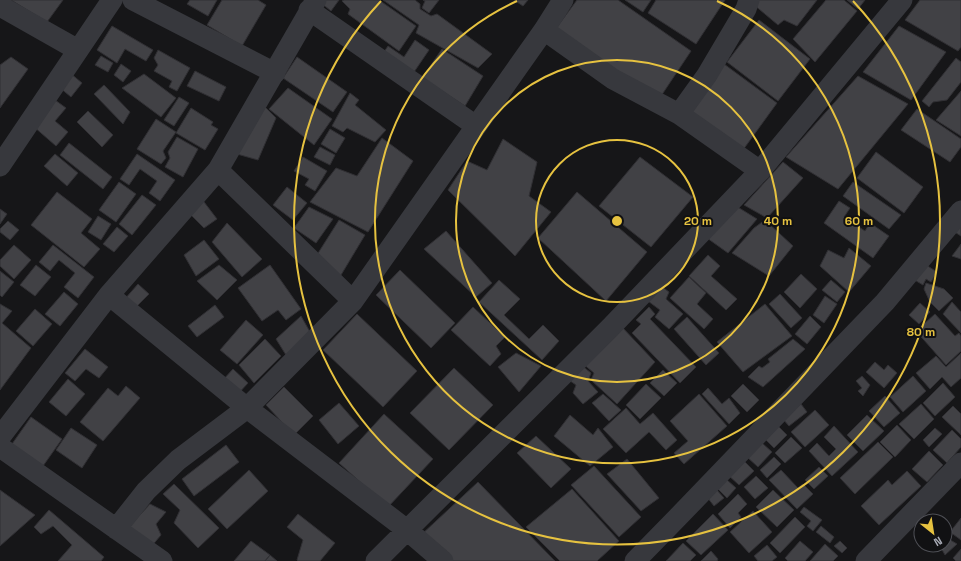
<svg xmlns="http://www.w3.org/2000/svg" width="961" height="561" font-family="'Space Grotesk',sans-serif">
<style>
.building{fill:#414145;stroke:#313034}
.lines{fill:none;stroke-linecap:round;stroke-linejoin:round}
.street{stroke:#37383d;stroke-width:21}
.ring{fill:none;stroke:#e6c240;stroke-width:2}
.centre{fill:#e6c240;stroke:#111113;stroke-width:2}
.ring-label{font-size:12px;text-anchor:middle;font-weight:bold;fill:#e6c240;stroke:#111113;stroke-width:4;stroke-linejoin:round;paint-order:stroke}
</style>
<rect width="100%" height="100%" fill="#161618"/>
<path class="building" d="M11,0H63L47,22Z
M190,0H217L208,16L187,4Z
M222,0H258L266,5L242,46L207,25Z
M322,0H339L331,11L320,2Z
M344,0H379L416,26L399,51L348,14L350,9L342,1Z
M383,0H415L420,4V9L431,16L437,14L492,54L478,68L416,33L419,25Z
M423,0H439L429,13L422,8L425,1Z
M514,0H528L523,6Z
M577,0H618L691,51L659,99L554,31Z
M625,0H651L643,12Z
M656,0H725L696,44L648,13Z
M755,0H817L797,26L784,20L778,25L753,4Z
M826,0H844L857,11L815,62L793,39Z
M847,0H865L858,9Z
M920,0H961V47L958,51L905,20Z
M759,20L810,59L778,101L727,62Z
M112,26L153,50L146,61L125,49L117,63L97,50Z
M899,26L946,52L911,100L863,72Z
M415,40L429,50L414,72L384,52L388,46L404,57Z
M442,49L483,76L465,106L422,78Z
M158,50L190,68L177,91L169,87L172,81L154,71L158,65L154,58Z
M101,56L113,63L108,72L95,65Z
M11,57L28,69L0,108V65Z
M297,57L347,92L333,112L283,78Z
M956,58L961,62V82L947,100L933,102L929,107L922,101Z
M121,64L131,71L123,82L114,75Z
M724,64L777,103L740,154L686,114Z
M195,71L226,87L219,101L187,86Z
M70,73L82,83L71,97L59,87Z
M144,74L176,98L161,117L122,88Z
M858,76L908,104L838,189L786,157Z
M104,85L130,112L123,124L94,94Z
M288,88L332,119L314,145L269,109Z
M961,91V136L936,120Z
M350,93L359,100L355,105L386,130L375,142L347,128L343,132L332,126Z
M179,97L189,103L174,126L164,120Z
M55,100L66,108L55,121L68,132L56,146L33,126Z
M262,104L276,118L258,160L237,154Z
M191,108L213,122L211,125L218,129L205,150L176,133Z
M917,109L961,139V147L950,162L901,130Z
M88,111L113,135L102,147L77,122Z
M156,119L176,132L163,151L166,158L161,164L137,149Z
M330,129L345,138L336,153L321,144Z
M177,137L198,149L183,177L165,167L170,158L168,152Z
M382,138L413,161L368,232L310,202L336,168L357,176Z
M503,139L537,162L529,196L551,212L515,256L448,190L467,161L487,170Z
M69,143L112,177L103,189L60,155Z
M320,147L335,155L330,165L314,157Z
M876,152L923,187L904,213L857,178Z
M55,154L78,173L67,186L44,166Z
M137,154L175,180L160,201L149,193L157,181L140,169L129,185L120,179Z
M303,157L327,171L315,191L305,185L309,179L294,171Z
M640,157L693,197L651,247L599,206Z
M783,162L803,178L767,218L744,205Z
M119,182L136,194L116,222L99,210Z
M853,182L901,215L889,229L843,196Z
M287,187L307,203L293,220L273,205Z
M57,192L92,219L81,233L100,249L84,267L31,225Z
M577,192L647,252L606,301L538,238Z
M142,195L156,205L132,235L119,224Z
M201,198L217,219L204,228L188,212Z
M839,201L850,208L844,217L865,231L870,223L889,236L873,258L824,223Z
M736,206L757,219L728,253L707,238Z
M309,207L333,219L316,243L294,228Z
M0,209L7,214L0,224Z
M98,216L111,224L101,240L88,232Z
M339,220L365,235L338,280L315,258Z
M765,220L793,246L769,276L732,253L754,228Z
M8,221L19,230L10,240L0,232V229Z
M961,221V236L953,231Z
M227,223L262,259L242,277L212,242Z
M117,227L128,236L114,252L103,244Z
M446,231L492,283L476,297L424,249Z
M204,240L219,259L196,276L184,255Z
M961,244V259L952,256Z
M14,245L31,260L14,279L0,266V260Z
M53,245L94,277L78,298L64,287L75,273L59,260L50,271L39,262Z
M849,248L871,266L849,292L820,266L828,250L844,258Z
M708,255L720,266L711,276L737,299L726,310L689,276Z
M923,263L937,272L931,282L926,279L923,285L913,279Z
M36,265L51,277L35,296L20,285Z
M219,265L237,280L217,300L197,281Z
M270,265L301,309L286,320L278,310L262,321L238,288Z
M400,270L455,323L431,348L376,295Z
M0,271L14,282L2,297L0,295Z
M801,274L817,289L800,308L784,292Z
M689,277L706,293L697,304L713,319L704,329L670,298Z
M499,280L520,299L504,315L529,339L543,325L559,341L542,360L479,302Z
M831,280L845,292L837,302L822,290Z
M926,283L944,289L953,298L939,311L930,302L924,289Z
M138,284L149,294L134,309L124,300Z
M661,286L669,292L666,299L683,314L669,329L655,317L660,310L648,301Z
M64,292L78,304L60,326L45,314Z
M780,294L802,318L791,328L769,304Z
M825,296L837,304L824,323L813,315Z
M952,302L961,312V333L943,314Z
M920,303L930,312L919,324L909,315Z
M0,304L12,311L2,323L31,348L0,390Z
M765,304L792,336L743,372L717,342Z
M215,305L224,317L197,337L188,326Z
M473,307L505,337L496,346L501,354L490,366L451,330Z
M649,307L655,314L650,319L696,367L680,383L632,333L641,324L636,320Z
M35,309L52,324L33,346L16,331Z
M357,314L417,371L383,407L323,350Z
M935,314L955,336L959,333L961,336V351L946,365L916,331Z
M301,316L310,332L286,355L276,339Z
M810,316L821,327L807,344L795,334Z
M687,317L719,353L706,365L674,329Z
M246,320L263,335L237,364L220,350Z
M621,326L655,362L617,404L591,380L594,373L581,362Z
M265,339L281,356L254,383L239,365Z
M793,339L805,349L763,387L748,377L759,366L762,368L770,362L768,359Z
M85,349L108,367L99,378L86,369L75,381L65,373Z
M516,353L541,366L519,392L498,367Z
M961,353V378L951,387L942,377L930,389L916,373L936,356L946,367Z
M875,362L884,370L888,365L897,373L884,388L866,372Z
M581,365L591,373L588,381L598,392L583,404L573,393L576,385L566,378Z
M454,368L493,405L449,450L410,413Z
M233,369L248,383L237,395L222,381Z
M663,370L677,383L664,396L650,383Z
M862,376L870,385L863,396L858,391L862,388L856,381Z
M913,376L926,391L903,412L890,397Z
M68,379L85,394L66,416L49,402Z
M943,383L955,397L935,416L923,403Z
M646,384L661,398L640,419L626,405Z
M743,384L759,400L747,412L731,396Z
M126,386L140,398L103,441L80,422L108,388L118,396Z
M284,387L313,416L294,435L266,405Z
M708,388L722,404L729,398L740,413L729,424L702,394Z
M603,394L621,410L609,421L592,403Z
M699,394L727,426L684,464L674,453L688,441L670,421Z
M885,396L900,413L884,427L869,411Z
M339,403L359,426L338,444L319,420Z
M801,404L807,412L789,426L782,418Z
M921,404L934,419L914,439L899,424Z
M953,406L961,414V435L942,417Z
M626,408L640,424L653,413L677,440L666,450L649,432L626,453L603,429Z
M815,410L829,425L805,447L791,432Z
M384,414L433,459L388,507L339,463Z
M570,415L593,435L598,428L613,447L590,466L554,436Z
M867,415L884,431L863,451L847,435Z
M31,417L62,439L43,466L12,444Z
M776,424L787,435L774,448L763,437Z
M897,425L911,440L895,457L880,442Z
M834,426L858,452L832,476L809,451L817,443L829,456L836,449L824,437Z
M71,428L97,445L82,468L56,450Z
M935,428L942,434L929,447L923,440Z
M952,430L961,439V447L947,463L933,450Z
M536,436L571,469L551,488L517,453Z
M791,437L802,448L785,463L775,453Z
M761,442L772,452L758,467L747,457Z
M878,442L893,457L855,494L840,478Z
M226,445L239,462L194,496L182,479Z
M929,451L943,465L927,482L912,469Z
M774,457L781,464L767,478L760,470Z
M627,459L659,498L641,511L607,474Z
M743,460L754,471L739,485L728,475Z
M594,466L641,517L619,537L571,485Z
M819,467L828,476L814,489L805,480Z
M249,470L268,491L227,529L208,509Z
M781,470L798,488L803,484L813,494L797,509L769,480Z
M907,471L921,486L879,525L861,506L888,480L892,485Z
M756,476L768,488L755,499L744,487Z
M726,479L736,488L727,498L717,488Z
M478,482L555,561H451L421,535Z
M174,484L219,528L198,548L174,523L180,510L163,494Z
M572,489L619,541L597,561H560L526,527Z
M716,489L724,498L714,506L707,497Z
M0,490L35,515L0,546Z
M773,490L794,510L777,527L756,507Z
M738,494L747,504L738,513L741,517L730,528L718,514Z
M150,504L166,512L156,524L161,535L150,548L128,528Z
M804,507L822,520L813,531L807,526L811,521L800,512Z
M49,510L104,557L101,561H58L72,545L53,526L41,534L34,527Z
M753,511L772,532L749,553L730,532Z
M298,514L335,543L320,561H298L297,560L303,540L287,527Z
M713,514L728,530L701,555L686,541Z
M795,517L805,527L780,553L770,543Z
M961,518V540L950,532Z
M821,526L834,537L830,543L816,532Z
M947,538L957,544L945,555L940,546L945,545V541Z
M251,541L270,555L265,561H234Z
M800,541L813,552L805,561H788L785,558Z
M840,541L847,548L842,553L834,546Z
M683,543L696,555L690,561H666Z
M825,544L838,556L833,561H810Z
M767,545L777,557L772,561H758L754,556Z
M961,549V561H956L953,558Z
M711,551L718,559L717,561H701Z
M270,555L277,561H265Z"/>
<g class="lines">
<path class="street" d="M133,0L275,73
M0,6L78,50
M309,10L476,126
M544,30L613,79L679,114L760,171
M679,114L707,75L746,9L749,0
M0,166L112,0
M218,170L353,301
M109,295L247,408L407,530L443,561
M0,437L109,295L218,170L316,0
M0,447L162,561
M116,529L146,491L178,460L247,408L353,301L544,30L563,0
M376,561L610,328L760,171L902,0
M635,561L678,517L885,302L961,211
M866,561L961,463"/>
</g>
<g class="ring">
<circle cx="617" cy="221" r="81"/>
<circle cx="617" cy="221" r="161"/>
<path d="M717 1A242 242 0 1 1 517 1"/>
<path d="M853 1A323 323 0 1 1 381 1"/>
</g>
<circle cx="617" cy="221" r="6" class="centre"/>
<g class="ring-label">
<text x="698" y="225">20 m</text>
<text x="778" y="225">40 m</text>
<text x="859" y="225">60 m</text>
<text x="921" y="336">80 m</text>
</g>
<g transform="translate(933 533) rotate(150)"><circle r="19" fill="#111113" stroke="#4e4f55"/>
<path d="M0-3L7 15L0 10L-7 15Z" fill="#e6c240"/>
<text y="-6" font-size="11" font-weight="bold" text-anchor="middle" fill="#a9acb7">N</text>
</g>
</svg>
